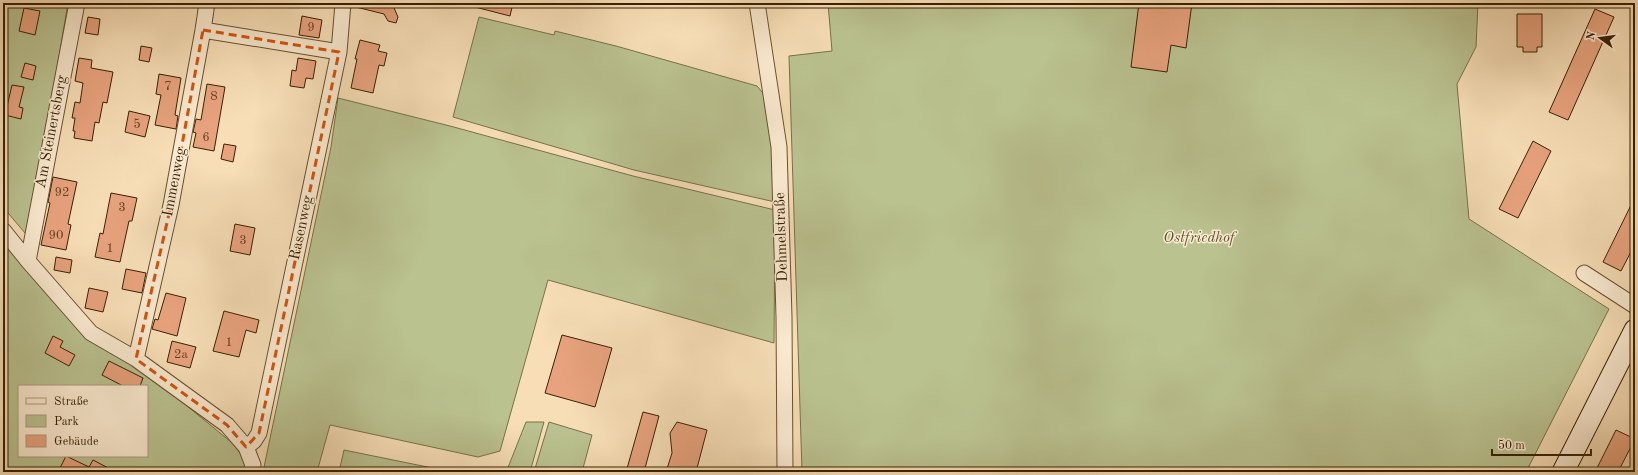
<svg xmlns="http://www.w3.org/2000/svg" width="1638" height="475" font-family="'Old Standard TT',serif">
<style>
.green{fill:#bac290;stroke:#797149;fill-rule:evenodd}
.building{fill:#e8a37e;stroke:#382002}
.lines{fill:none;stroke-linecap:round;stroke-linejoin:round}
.minor-casing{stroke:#68502f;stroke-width:17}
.secondary-casing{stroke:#382002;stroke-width:23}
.minor{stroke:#faead0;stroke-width:15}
.secondary{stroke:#faead0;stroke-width:21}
.marked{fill:none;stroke:#d6530b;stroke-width:3;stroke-dasharray:8 5;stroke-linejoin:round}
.labels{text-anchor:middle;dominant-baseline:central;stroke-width:3;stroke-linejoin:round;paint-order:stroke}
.number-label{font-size:13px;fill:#644121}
.street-label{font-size:15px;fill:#382002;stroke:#faead0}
.park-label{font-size:15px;font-style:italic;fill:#5f512d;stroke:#faead0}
</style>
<rect width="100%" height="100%" fill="#f7deb6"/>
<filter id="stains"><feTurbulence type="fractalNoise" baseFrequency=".005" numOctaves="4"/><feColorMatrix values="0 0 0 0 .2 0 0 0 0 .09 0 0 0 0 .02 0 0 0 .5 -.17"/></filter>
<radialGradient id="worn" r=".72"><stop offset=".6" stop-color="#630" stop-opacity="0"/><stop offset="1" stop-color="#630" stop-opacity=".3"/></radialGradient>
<path class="green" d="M3,3H68L29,236L25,233L3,207Z
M828,3H1478L1476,47L1457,84L1469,219L1609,309L1526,472H802L789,56L832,51Z
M479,17L554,35L555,31L616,46L757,86L767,98L774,152L775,202L634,170L453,117Z
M338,98L450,126L633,176L775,210L774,343L548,280L500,451L478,457L330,425L317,472H263L331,147Z
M3,237L102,347L158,382L231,442L244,458L249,472H3ZM19,386H147V456H19Z
M526,422H544L530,472H499L507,470Z
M549,422L592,435L582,472H534Z
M344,450L452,472H339Z"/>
<path class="building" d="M356,3H396L394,8L398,17L396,23L388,21L384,14L356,7Z
M475,3H513L510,16L475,7Z
M1139,3H1192L1186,48L1171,45L1167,72L1131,67Z
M24,8L40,11L35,35L19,31Z
M1595,9L1614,17L1568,120L1549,112Z
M1517,14H1542V47H1537V52H1523V47H1517Z
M302,16L322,20L319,38L299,35Z
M88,17L100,19L98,35L85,33Z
M360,40L380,45L378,51L387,53L384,66L379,65L373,93L351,88L357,59H355Z
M141,46L152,48L149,62L139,60Z
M79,58L92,60L91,68L113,72L107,103L103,102L99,123L95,122L92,141L74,138L75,131H73L75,118H72L75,102L80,103L83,83L75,81Z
M298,58L316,61L313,79L306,78L304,88L290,86L292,70L296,71Z
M25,63L36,66L33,80L21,77Z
M159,74L181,78L175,115L178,116L176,129L155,125L161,95L156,94Z
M207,84L225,87L214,151L193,147L196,133L193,132L196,119L201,120Z
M12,85L24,87L19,107L23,108L21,119L5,115Z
M129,111L150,116L145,137L125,132Z
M1533,141L1551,151L1518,218L1499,209Z
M224,144L236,146L233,162L221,159Z
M53,177L77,182L68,224L71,225L66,250L41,245L50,203L48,202Z
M111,193L137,198L132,221H129L120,262L95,257L100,233L103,234Z
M1635,197V244L1621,271L1603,262Z
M235,224L255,228L250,255L230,251Z
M56,257L72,260L70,273L54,270Z
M126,269L146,273L142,293L122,289Z
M89,288L108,292L103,312L85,308Z
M166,293L186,298L177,336L152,329L155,319L158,320Z
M224,311L259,320L256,333L246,330L239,357L213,351Z
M562,335L612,348L595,407L545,393Z
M53,336L63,341L60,347L75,355L69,366L45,353Z
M172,341L196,347L190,368L167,362Z
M109,361L143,378L140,386H123L102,375Z
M643,412L659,416L644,472H626Z
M677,422L707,430L696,472H666L672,453L670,433Z
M1616,430L1635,439L1618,472H1595Z
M66,456L89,467L93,460L116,472H58Z"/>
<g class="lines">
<defs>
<path id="minor" d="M757,3L779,147L784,317L785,472
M203,30L339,52
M3,230L28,261L91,333L136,359L227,425L246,447L253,465L251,472
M28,261L77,3
M1584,273L1635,306
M136,359L171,205L203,30L207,3
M246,447L254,441L259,433L339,52L343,3"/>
<path id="secondary" d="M1563,472L1635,330"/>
</defs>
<use href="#minor" class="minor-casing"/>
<use href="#secondary" class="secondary-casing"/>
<use href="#minor" class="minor"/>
<use href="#secondary" class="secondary"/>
</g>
<path class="marked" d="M203,30L339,52L259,433L246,447L227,425L136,359L171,205Z"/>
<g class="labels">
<g class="number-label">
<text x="311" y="27">9</text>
<text x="168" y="86">7</text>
<text x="214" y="96">8</text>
<text x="137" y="124">5</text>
<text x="206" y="137">6</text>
<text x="62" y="192">92</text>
<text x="122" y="207">3</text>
<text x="56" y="235">90</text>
<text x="243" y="240">3</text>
<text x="110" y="248">1</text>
<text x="229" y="342">1</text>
<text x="181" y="354">2a</text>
</g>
<g class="street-label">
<text transform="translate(52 132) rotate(-79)">Am Steinertsberg</text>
<text transform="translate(175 182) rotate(-79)">Immenweg</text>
<text transform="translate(302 228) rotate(-78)">Rasenweg</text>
<text transform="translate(782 237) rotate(-92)">Dehmelstraße</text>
</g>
<g class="park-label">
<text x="1199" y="238">Ostfriedhof</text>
</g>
</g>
<rect width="1638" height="475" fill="none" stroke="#f7deb6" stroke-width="16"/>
<rect x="4" y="4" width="1630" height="467" fill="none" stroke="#382002" stroke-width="2"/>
<rect x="8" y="8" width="1622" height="459" fill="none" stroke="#382002"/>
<rect x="18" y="385" width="130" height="72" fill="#faead0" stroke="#ac997e"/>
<rect x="26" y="398" width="20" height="6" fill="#faead0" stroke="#ac997e"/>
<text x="54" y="405" font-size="12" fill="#382002">Straße</text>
<rect x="26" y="415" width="20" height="12" fill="#bac290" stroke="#ac997e"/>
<text x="54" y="425" font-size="12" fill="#382002">Park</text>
<rect x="26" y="435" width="20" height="12" fill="#e8a37e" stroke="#ac997e"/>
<text x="54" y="445" font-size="12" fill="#382002">Gebäude</text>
<g transform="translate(1600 38) rotate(284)" stroke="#faead0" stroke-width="3" paint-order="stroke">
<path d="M0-3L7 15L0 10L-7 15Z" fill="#382002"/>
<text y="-6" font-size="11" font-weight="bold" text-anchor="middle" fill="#382002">N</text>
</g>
<path d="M1492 449v6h99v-6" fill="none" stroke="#382002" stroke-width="2"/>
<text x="1498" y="449" font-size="12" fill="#382002" stroke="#faead0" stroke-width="3" paint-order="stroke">50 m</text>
<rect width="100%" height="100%" filter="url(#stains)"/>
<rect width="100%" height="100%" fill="url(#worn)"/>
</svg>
